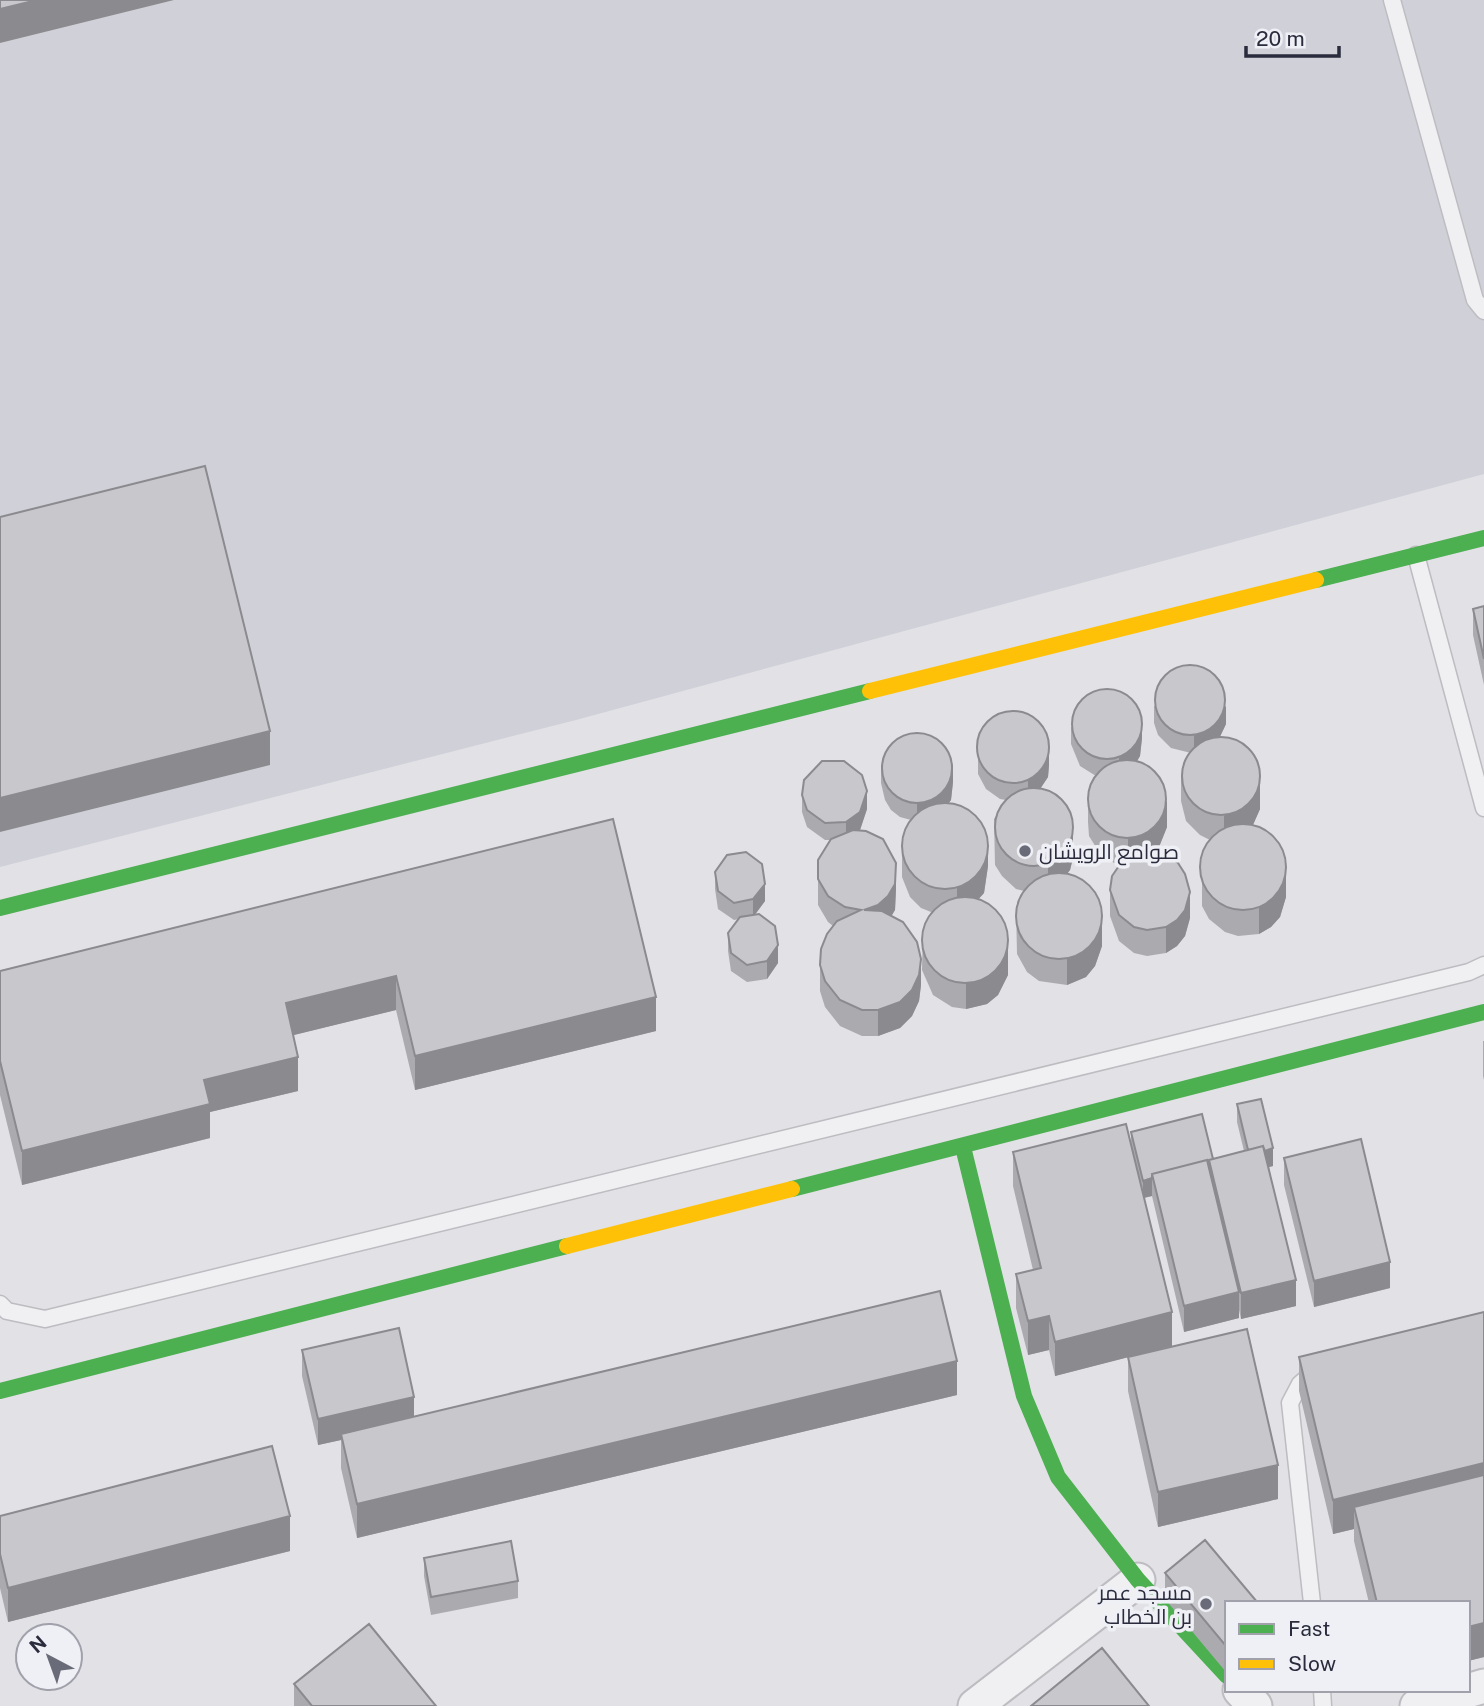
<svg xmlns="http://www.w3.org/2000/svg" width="1484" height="1706" font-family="'Public Sans',Cairo,sans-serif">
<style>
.built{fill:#d0d0d9}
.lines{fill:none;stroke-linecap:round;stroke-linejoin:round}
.lane-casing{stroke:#bdbdc1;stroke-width:19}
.street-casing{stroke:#bdbdc1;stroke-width:37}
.lane{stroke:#f0f0f3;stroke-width:16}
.street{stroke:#f0f0f3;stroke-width:33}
.fast{stroke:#4caf50;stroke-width:16}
.slow{stroke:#ffc107;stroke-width:16}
.wall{fill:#ababaf}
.shaded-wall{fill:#8b8b8f}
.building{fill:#c7c7cc;stroke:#8b8b8f;stroke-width:2}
.poi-dot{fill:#6a6b78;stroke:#eff0f5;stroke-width:2.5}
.labels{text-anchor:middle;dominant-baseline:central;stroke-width:7;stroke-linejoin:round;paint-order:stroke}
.poi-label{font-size:21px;fill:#2a2b3d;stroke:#eff0f5;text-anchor:start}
</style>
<rect width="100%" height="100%" fill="#e1e1e6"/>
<path class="built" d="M0,0H1484V474L576,720L0,867Z"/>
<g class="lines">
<defs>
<path id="lane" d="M1392,0L1475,300L1484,311
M1416,555L1484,808
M0,1304L7,1311L45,1319L1469,972L1484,965
M1312,1603L1290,1403L1300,1384L1315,1371
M1322,1690L1323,1706"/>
<path id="street" d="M1240,1690L1255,1706
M975,1706L1138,1580
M1417,1706L1484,1686"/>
</defs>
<use href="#lane" class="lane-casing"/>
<use href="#street" class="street-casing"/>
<use href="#lane" class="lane"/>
<use href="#street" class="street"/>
<path class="fast" d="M1316,580L1484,538
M0,908L870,691
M963,1147L1024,1396L1058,1477L1138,1580L1227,1676
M792,1189L1484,1012
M0,1391L567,1246"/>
<path class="slow" d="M870,691L1316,580
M567,1246L792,1189"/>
</g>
<path class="wall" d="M1484,606V685L1473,635V609Z
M1154,706L1226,724L1220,736L1260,809L1253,825L1286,897L1280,917L1271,927L1259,934L1238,936L1225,932L1209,919L1202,906V851L1210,840L1200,835L1186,821L1181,801V775L1191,753L1171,748L1158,735L1154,723Z
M1071,727L1142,738L1140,756L1137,761L1167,827L1157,852L1190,918L1185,936L1177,946L1166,953L1147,956L1134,953L1119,941L1110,916V890L1121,864L1114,863L1099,852L1089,836L1088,822V796L1096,776L1080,766L1071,744Z
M978,739L1049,765L1048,777L1040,789L1073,858L1070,870L1067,874L1102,946L1095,966L1086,977L1067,985L1039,981L1027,972L1017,954L1016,907L1024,891L1016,889L1002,876L995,865L994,819L1006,800L1000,799L986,789L978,774Z
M881,765L953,782L951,800L948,803L988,866L984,893L977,901L1008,975L998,995L987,1004L966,1009L952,1007L933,995L922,970L923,930L931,912L921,908L910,897L902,877V851L911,820L900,817L891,810L885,800L881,783Z
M802,795L867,809L860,830L896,889L895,910L891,916L921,985L919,1001L912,1016L900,1028L878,1036H862L840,1026L825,1007L820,991V965L833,926L828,922L818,905V860L830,840H825L807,827L802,812Z
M613,819L656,1031L415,1090L396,1010L293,1035L298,1091L210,1112V1138L22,1185L0,1095V971Z
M715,872L765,901L755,915L778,963L767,979L747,982L731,971L728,951V933L739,919L734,920L718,909L715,889Z
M1483,1041H1484V1080L1483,1076Z
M1237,1104L1273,1166L1269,1167L1296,1306L1241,1319L1239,1310V1318L1184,1332L1152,1196L1144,1198L1172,1346L1278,1499L1158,1527L1128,1391V1357L1055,1376L1049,1350L1028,1355L1016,1308V1274L1033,1270L1013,1186V1152L1131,1142V1132L1213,1159L1244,1151L1237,1122Z
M1284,1158L1390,1288L1314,1307L1284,1185Z
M1484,1312V1657L1468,1661V1603H1369L1354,1541V1529L1333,1534L1299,1391V1357Z
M302,1350L414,1417L957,1395L357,1538L341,1468V1440L318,1445L302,1376Z
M0,1516L290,1551L8,1622L0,1588Z
M424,1558L518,1581V1598L431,1615L424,1576Z
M1165,1573L1258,1603L1226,1672L1165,1599Z
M294,1684L436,1706H294Z"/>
<path class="shaded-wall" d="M37,0H174L0,43V9Z
M1226,706V724L1219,739L1194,753V736Z
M1142,721V738L1140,756L1134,766L1119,776V758Z
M270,731V765L0,832V798Z
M1049,747V765L1048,777L1038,792L1028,798V780Z
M953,764V782L951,800L944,810L917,822V804Z
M1260,783V809L1252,827L1224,842V816Z
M867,791V809L860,830L846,840V822Z
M1167,801V827L1157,852L1128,865V839Z
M1073,831V858L1070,870L1059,884L1048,891V865Z
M988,840V866L984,893L970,908L957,914V888Z
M896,863V889L895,910L888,922L864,910Z
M1286,871V897L1280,917L1271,927L1259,934V908Z
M765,884V901L753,917V899Z
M1190,892V918L1185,936L1177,946L1166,953V927Z
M1102,920V946L1095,966L1086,977L1067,985V959Z
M1008,934V975L998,995L987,1004L966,1009V983Z
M778,945V963L767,979V961Z
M921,959V985L919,1001L912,1016L900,1028L878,1036V1010Z
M396,976V1010L286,1037V1003Z
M656,997V1031L415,1090V1056Z
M298,1057V1091L210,1112V1138L22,1185V1151L204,1080Z
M1273,1148V1166L1249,1172V1155Z
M1152,1178V1196L1143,1198V1181Z
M1390,1262V1288L1314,1307V1281Z
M1296,1280V1306L1241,1319V1293Z
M1239,1292V1318L1184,1332V1306Z
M1172,1312V1346L1055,1376V1342Z
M1049,1316V1350L1028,1355V1321Z
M957,1361V1395L357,1538V1504Z
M414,1397V1423L341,1434V1440L318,1445V1419Z
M1484,1463V1497L1354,1507V1529L1333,1534V1500Z
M1278,1465V1499L1158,1527V1492Z
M290,1516V1551L8,1622V1588Z
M1484,1623V1657L1468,1661V1627Z
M1227,1645V1671L1226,1672V1646Z"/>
<path class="building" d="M0,0H37L0,9Z
M205,466L270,731L0,798V517Z
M1484,606V659L1473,609Z
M1155 700a35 35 0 1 1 70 0a35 35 0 1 1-70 0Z
M1072 724a35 35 0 1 1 70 0a35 35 0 1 1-70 0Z
M977 747a36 36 0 1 1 72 0a36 36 0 1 1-72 0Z
M882 768a35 35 0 1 1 70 0a35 35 0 1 1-70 0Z
M1182 776a39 39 0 1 1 78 0a39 39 0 1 1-78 0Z
M1088 799a39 39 0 1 1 78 0a39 39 0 1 1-78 0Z
M822,761H844L862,775L867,791L860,812L846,822L825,823L807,810L802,795L804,780Z
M995 827a39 39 0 1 1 78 0a39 39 0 1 1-78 0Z
M902 846a43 43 0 1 1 86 0a43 43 0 1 1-86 0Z
M613,819L656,997L415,1056L396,976L286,1003L298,1057L204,1080L210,1104L22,1151L0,1061V971Z
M1200 867a43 43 0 1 1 86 0a43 43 0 1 1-86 0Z
M853,830L866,831L883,839L896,863L895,884L888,896L878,905L864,910L882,911L903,922L917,942L921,959L919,975L912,990L900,1002L878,1010H862L840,1000L825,981L820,965L821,949L827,934L837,921L861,910L845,907L828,896L818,879V860L831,839Z
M1148,851L1161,852L1178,863L1185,874L1190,892L1185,910L1177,920L1166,927L1147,930L1134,927L1119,915L1110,890L1112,876L1123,860Z
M746,852L762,864L765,884L753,899L734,903L718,891L715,872L727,855Z
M1016 916a43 43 0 1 1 86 0a43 43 0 1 1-86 0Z
M922 940a43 43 0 1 1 86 0a43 43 0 1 1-86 0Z
M759,914L775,926L778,945L767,961L747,965L731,953L728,933L740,917Z
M1261,1099L1273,1148L1265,1151L1263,1146L1248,1150L1237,1104Z
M1202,1114L1213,1159L1209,1160V1165L1207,1160L1152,1174V1178L1143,1181L1131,1132Z
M1126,1124L1172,1312L1055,1342L1049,1316L1028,1321L1016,1274L1041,1268L1013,1152Z
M1361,1139L1390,1262L1314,1281L1284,1158Z
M1263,1146L1296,1280L1241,1293L1209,1160Z
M1207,1160L1239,1292L1184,1306L1152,1174Z
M940,1291L957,1361L357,1504L341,1434Z
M1484,1312V1463L1333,1500L1299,1357Z
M399,1328L414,1397L318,1419L302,1350Z
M1247,1329L1278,1465L1158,1492L1128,1357Z
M272,1446L290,1516L8,1588L0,1554V1516Z
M1484,1475V1623L1468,1627V1603H1377L1354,1507Z
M1205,1540L1258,1603H1227L1226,1646L1165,1573Z
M511,1541L518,1581L431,1597L424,1558Z
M369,1624L436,1706H312L294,1684Z
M1102,1648L1149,1706H1031Z"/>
<g class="poi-dot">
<circle cx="1025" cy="851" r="7"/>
<circle cx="1206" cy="1604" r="7"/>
</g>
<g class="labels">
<g class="poi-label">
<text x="1039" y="851">صوامع الرويشان</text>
<text x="1192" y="1592" text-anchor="end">مسجد عمر<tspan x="1192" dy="24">بن الخطاب</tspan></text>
</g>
</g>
<rect x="1225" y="1601" width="245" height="91" fill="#eff0f5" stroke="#a0a1ab" stroke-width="2"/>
<rect x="1239" y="1624" width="35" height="10" fill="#4caf50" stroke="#a0a1ab" stroke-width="2"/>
<text x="1288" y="1636" font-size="21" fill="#2a2b3d">Fast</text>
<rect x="1239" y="1659" width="35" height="10" fill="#ffc107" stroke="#a0a1ab" stroke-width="2"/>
<text x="1288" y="1671" font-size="21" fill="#2a2b3d">Slow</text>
<g transform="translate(49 1657) rotate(319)"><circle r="33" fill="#eff0f5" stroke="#a0a1ab" stroke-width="2"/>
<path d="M0-5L12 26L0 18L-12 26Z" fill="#6a6b78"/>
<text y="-10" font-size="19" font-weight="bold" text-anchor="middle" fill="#2a2b3d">N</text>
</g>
<path d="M1246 46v10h93v-10" fill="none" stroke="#2a2b3d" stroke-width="3.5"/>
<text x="1256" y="46" font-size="21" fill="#2a2b3d" stroke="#eff0f5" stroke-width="5" paint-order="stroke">20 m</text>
</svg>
